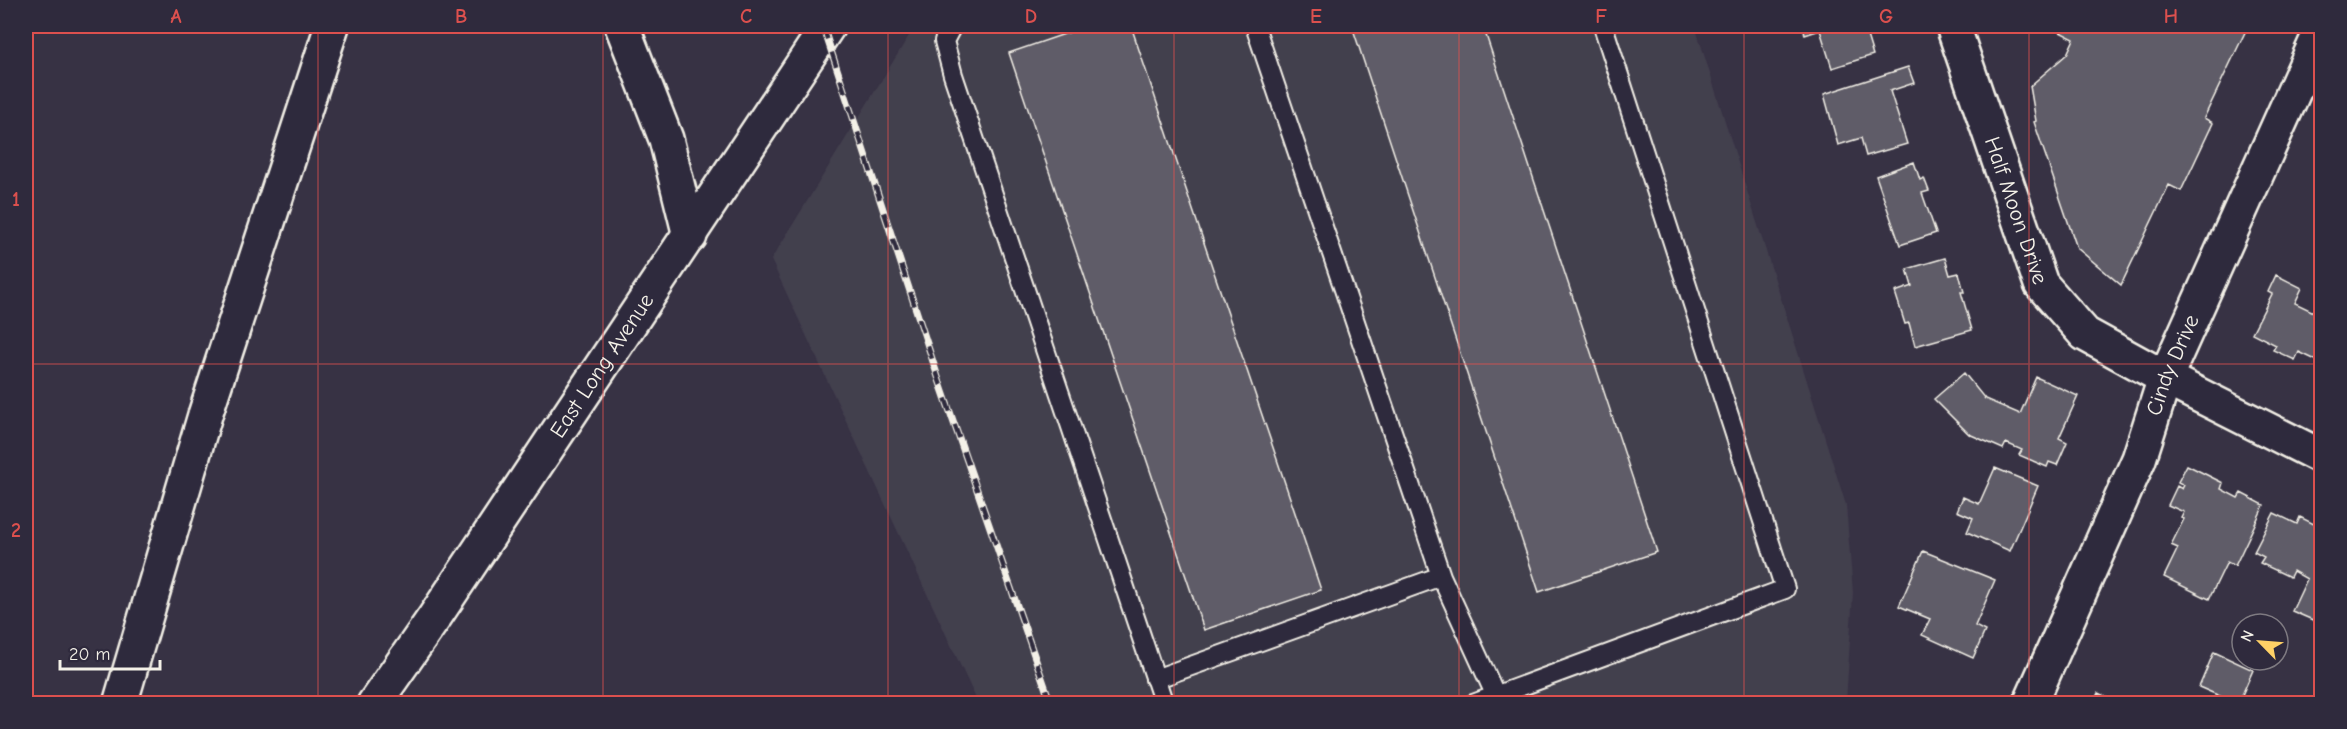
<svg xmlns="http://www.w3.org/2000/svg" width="2347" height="729" font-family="'Comic Neue',sans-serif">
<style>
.built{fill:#433f4e}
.building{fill:#5f5c67;stroke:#f4f1e8;stroke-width:1.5}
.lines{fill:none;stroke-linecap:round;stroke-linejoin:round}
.lane-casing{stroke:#f4f1e8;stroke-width:22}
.street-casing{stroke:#f4f1e8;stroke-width:38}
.secondary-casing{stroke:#f4f1e8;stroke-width:38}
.lane{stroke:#2f2a3d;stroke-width:18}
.street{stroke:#2f2a3d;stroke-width:33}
.secondary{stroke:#2f2a3d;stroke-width:33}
.rail-casing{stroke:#f4f1e8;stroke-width:7}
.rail{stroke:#2f2a3d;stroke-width:4.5;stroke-dasharray:14;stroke-linecap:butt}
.grid{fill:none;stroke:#dc504e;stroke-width:1.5;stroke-opacity:0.55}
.labels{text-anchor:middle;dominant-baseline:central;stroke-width:6;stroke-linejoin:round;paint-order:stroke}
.street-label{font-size:22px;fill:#f4f1e8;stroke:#2f2a3d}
.neatline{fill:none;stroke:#dc504e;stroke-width:2}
.grid-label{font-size:20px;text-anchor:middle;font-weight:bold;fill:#dc504e}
</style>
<rect width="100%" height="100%" fill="#373244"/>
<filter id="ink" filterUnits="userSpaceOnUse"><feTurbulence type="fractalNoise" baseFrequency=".0167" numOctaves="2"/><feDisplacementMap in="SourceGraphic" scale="12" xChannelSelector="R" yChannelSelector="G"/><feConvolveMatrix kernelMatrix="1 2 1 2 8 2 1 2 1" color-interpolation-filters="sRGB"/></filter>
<g filter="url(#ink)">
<path class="built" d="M915,26H1695L1846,505L1853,593L1846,702L1849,703H978L771,260Z"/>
<path class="building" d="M1088,26H1131L1321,590L1204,630L1009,53Z
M1352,26H1483L1657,552L1539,592Z
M1803,26H1864L1873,55L1832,68L1820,30L1805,35Z
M2048,26H2248L2204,118L2213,123L2181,191L2169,185L2121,285L2077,248L2034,122L2036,121L2030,86L2067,54L2074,39Z
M1908,67L1914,83L1890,91L1907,144L1866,156L1861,138L1838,145L1824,94Z
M1914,162L1920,180L1924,178L1929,191L1922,193L1936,233L1900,245L1876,176Z
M1945,258L1950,275L1959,273L1964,292H1961L1972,330L1915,346L1909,323L1905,324L1895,292L1912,286L1907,269Z
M2276,275L2302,288L2295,303L2322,316V363L2299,352L2295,360L2273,350L2276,345L2252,333L2272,294L2268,292Z
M1964,373L1985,399L2020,414L2036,377L2078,396L2059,438L2067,442L2057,465L2049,462L2047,467L2019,455L2022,450L2006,443L2003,449L1969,434L1934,399Z
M2187,465L2223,483L2221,489L2238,498L2241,493L2264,505L2235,566L2227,562L2209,599L2164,577L2178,548L2171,545L2184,519L2181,518L2184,512L2168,505L2177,486L2182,489L2184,485L2178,482Z
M1995,468L2038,486L2010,551L1967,532L1973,518L1957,511L1963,497L1979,504Z
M2274,513L2297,524L2300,517L2322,528L2319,536L2322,538V608L2315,621L2292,611L2307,579L2293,571L2290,577L2260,563L2264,557L2254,552Z
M1923,551L1995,580L1975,626L1985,631L1973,658L1922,635L1930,619L1899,606Z
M2214,652L2253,670L2238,704L2199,687Z
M2098,693L2121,704H2093Z"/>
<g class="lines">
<defs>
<path id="lane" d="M952,26L944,41L953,75L1164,704
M1255,26L1441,576L1495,694L1509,704
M1155,679L1441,576
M1473,704L1785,589L1603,26"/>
<g id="street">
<path id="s1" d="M1953,26L2041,284L2085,334L2165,378L2322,457"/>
<path id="s2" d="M2030,704L2139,459L2165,378L2322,29"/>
</g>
<g id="secondary">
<path d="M622,26L666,139L690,236"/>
<path d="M120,704L205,415L332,26"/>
<path id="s3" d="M374,704L434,618L828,26"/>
</g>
</defs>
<use href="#lane" class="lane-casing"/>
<use href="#street" class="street-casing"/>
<use href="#secondary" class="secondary-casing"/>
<use href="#lane" class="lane"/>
<use href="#street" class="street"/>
<use href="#secondary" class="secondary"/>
<defs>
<path id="rail" d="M823,26L938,377L1051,704"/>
</defs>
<use href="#rail" class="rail-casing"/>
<use href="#rail" class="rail"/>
</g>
</g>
<path class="grid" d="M318,26V704M603,26V704M888,26V704M1174,26V704M1459,26V704M1744,26V704M2029,26V704M26,364H2322"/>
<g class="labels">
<g class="street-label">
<text stroke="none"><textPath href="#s1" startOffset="195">Half Moon Drive</textPath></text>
<text stroke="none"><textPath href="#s3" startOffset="408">East Long Avenue</textPath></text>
<text stroke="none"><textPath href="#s2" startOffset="368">Cindy Drive</textPath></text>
</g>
</g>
<rect width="2347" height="729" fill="none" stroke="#2f2a3d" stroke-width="66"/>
<g transform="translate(2260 642) rotate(295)"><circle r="28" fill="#2f2a3d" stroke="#7e7a81" stroke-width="1.5"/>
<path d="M0-4.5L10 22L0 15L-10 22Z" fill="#ffd166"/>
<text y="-9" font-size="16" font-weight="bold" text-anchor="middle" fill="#f4f1e8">N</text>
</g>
<path d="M60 660v9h100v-9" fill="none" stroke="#f4f1e8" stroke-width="3"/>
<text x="69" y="660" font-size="18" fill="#f4f1e8" stroke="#2f2a3d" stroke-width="4.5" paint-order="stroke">20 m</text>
<rect x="33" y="33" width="2281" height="663" class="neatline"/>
<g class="grid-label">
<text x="176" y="23">A</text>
<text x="461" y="23">B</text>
<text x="746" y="23">C</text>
<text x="1031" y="23">D</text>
<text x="1316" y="23">E</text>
<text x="1601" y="23">F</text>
<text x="1886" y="23">G</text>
<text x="2171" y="23">H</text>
<text x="16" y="206">1</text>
<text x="16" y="537">2</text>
</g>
</svg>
